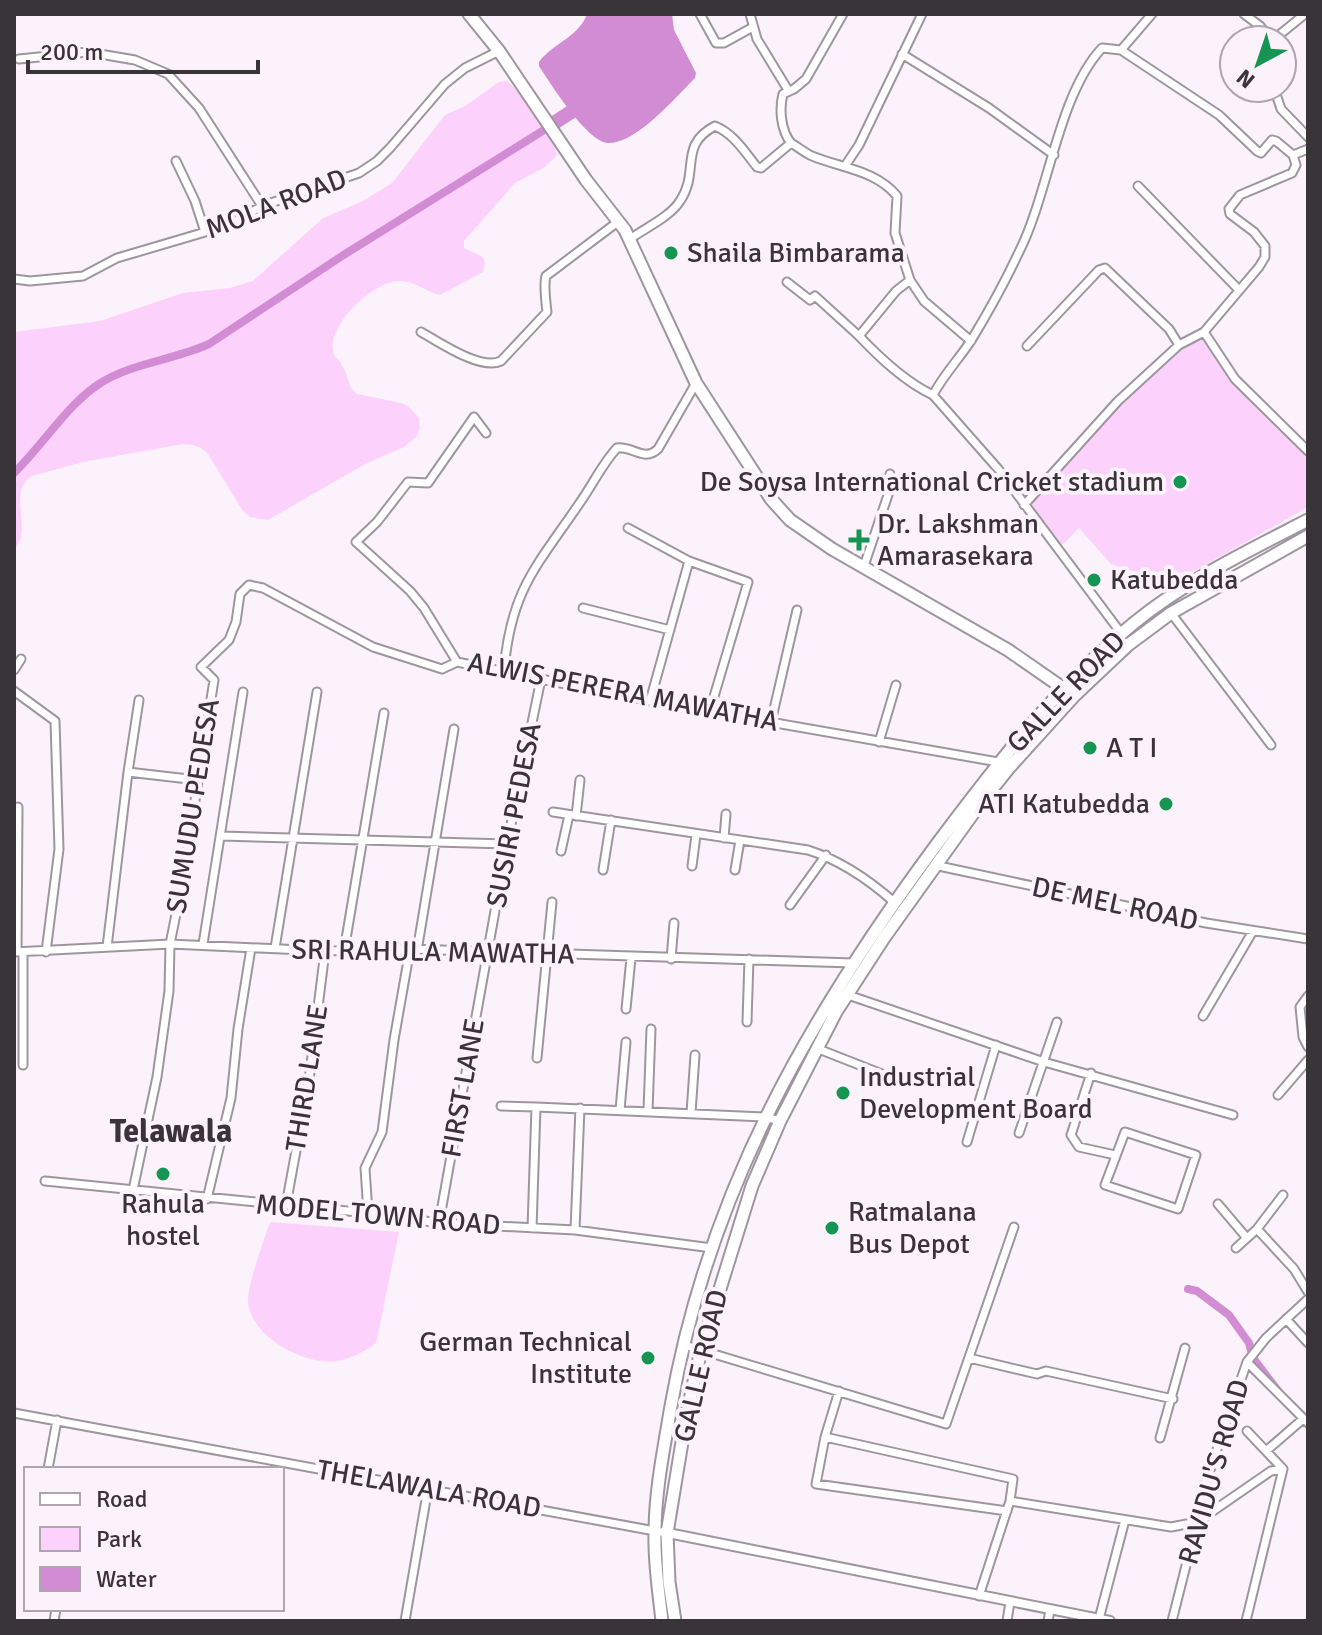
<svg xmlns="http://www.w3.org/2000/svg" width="1322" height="1635" font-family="Signika,sans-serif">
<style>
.green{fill:#fcd1fc}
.water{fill:#d28cd3}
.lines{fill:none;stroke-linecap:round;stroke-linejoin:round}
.canal{stroke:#d28cd3;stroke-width:8}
.river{stroke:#d28cd3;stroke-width:14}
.minor-casing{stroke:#9e969e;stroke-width:11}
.tertiary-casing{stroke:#9e969e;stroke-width:12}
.primary-casing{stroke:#9e969e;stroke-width:15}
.trunk-casing{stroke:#9e969e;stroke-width:15}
.minor{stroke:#fff;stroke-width:7}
.tertiary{stroke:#fff;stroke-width:8}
.primary{stroke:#fff;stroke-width:11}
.trunk{stroke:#fff;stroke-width:11}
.poi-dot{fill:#169451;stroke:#fbf2fb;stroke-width:3}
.labels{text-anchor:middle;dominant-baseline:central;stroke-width:8;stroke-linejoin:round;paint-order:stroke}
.street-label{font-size:28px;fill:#383438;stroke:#fbf2fb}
.poi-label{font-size:28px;fill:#383438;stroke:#fbf2fb;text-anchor:start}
.quarter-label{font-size:32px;font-weight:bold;fill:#383438;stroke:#fbf2fb}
</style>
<rect width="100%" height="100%" fill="#fbf2fb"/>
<path class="green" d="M507,81C519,90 555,140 557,155L545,167L515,183L464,241V248L483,257L485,264L483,272L440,295C426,292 414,280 398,281C372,283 329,323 333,351C334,357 340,361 343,367C349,377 347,387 357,394L401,403L409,407L419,418L420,428L417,436L404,447L367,463L268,520L250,517L243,511L208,454C201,446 194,445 183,444L83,462L32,476C6,493 34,528 14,550V332L100,321L183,293L230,288L253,281L323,218L363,201L392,183L445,115L465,106L499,82Z
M1203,335C1235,383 1266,418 1308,456V507L1180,579L1147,576L1111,564L1079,528L1061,546L1029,507L1116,410L1176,350Z
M271,1222L399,1232L376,1343C366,1351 350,1359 337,1361C304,1366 249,1336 248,1300C248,1283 263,1244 268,1227Z"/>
<path class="water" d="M587,14H672L674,30L696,73L695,78C676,97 636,144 608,143C587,142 550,83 539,66V62C553,43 579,37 587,14Z"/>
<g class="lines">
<path class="canal" d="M14,473C41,447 69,403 99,384C131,363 174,360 209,344L342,256L544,130
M1188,1289L1197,1291L1229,1315L1249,1343L1253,1358L1282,1396"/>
<path class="river" d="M554,123L571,112"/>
<defs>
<path id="minor" d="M700,14L716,43H724L753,27
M750,14L757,39L788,90
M1244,14L1260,26L1271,40
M1273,40L1305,14
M1121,50L1219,115L1257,151L1261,153L1272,140L1276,141L1293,155
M902,54L989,108L1054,155
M19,59L88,52L135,60L168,74L199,108L262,206
M1274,88L1281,109L1308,137
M791,143C798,147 805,153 812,156C841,168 876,170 897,196L895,233L910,280L924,301L971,341
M176,161L195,201L205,232
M845,166L859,145L922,14
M1138,186L1238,289
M630,239C645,228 670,217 680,201C700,172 678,145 715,126C734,134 744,151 757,167L761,168L791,143C781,131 779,109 783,94L794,89L806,79L843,14
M14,279L30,281L83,276L117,258L229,225L262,206L359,173L377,161L390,148L445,84L465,68L499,51
M910,280L896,291L859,336C880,358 905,382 933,395L999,470L1121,633
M787,282L810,300L815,296L859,336
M421,332C439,342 481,371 501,361L547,312C546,304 544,283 546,276L619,221
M1204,332L1235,379L1308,451
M1027,346L1099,270L1105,268L1169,329L1179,345
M933,395C944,374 960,358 972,339C989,311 1005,282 1019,252C1049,193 1058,95 1102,48L1121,50L1152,14
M486,433L474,417L428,483L408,482L377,522L356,542L410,591L424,608L457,662L650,701L998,762
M1024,505L1118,401L1179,345L1204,332L1259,267L1265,257V246L1254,232L1230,214L1229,209L1240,195L1292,173L1296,165L1293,155L1308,149
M628,528L689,561L748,582L710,710
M864,566L888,495L890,474
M583,608L670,630
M1171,613L1271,745
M14,670L21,659
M504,670C511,590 536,567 579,504C592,486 602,464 617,448C633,446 644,462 658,449L696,383
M14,691L55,721L59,849L46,952
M650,701L689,561
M771,722L797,610
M879,742L896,685
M128,772L197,780
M553,812L808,850C840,860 869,880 894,902
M576,816L580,780
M221,836L507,844
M724,838L726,814
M561,851L569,815
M934,865L1206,923L1308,939
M692,866L696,835
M603,870L611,820
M735,870L740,840
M790,905L826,855
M203,944L243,692
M107,947L128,772L139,700
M275,948L317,692
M344,951L384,713
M417,951L454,729
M14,952L170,944L325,951L410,949L853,963
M17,952L18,807
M23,953V1065
M671,959L674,923
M848,995L1044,1062L1233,1115
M1308,996L1300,1007L1303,1037L1308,1047
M626,1009L631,958
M1203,1016L1253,931
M747,1022L749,959
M816,1048L905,1083
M537,1058L552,902
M1091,1073L1071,1135L1079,1147L1115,1155
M1278,1095L1308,1060
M501,1106L536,1107
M620,1110L626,1042
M648,1111L651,1029
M691,1113L695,1055
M1125,1132L1196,1155L1178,1209L1105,1185Z
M1019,1133L1057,1022
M967,1142L996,1045
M45,1181L368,1213L439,1223L575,1230L712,1248
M133,1190L157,1077L169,991L170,944L181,889L214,680L201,667L229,640L236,622L240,594L249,585L263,588L373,647L442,669L457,662
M207,1199L231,1098L238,1029L251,948
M1218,1204L1246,1237
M286,1205L309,1080L325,951
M368,1213L365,1168L382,1132L394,1040L410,949
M439,1223L507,844L541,679
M532,1228L536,1107L765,1117L780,1121
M1257,1229L1294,1269L1308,1292
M575,1230L580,1108
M1236,1248L1257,1229L1283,1195
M1286,1319L1308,1343
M684,1345L946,1424L1014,1227
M969,1358L1037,1374L1046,1371L1173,1399
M1247,1362L1308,1423
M839,1391L825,1437L816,1484L1007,1511
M14,1413L655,1531
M1247,1431L1283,1469
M825,1437L1013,1479L1010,1501L979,1596
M1160,1438L1185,1348
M1266,1451L1303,1419
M48,1469L57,1420
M1010,1501L1171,1527L1197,1522L1271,1471L1283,1469L1246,1621
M1099,1619L1125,1520
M54,1621L56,1609
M405,1621L428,1488
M1007,1621L1010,1602
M1048,1621L1050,1610
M1172,1621L1197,1522L1202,1493L1247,1362L1266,1338L1308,1299"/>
<path id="tertiary" d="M663,1532L1110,1621"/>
<path id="primary" d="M469,14L499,51L586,180L625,230L696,383L771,499L790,520L832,549L1008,650L1070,693"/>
<path id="trunk" d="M662,1621C659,1592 654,1563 655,1533C655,1491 664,1448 671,1406C709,1191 808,1018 937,844C996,765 1057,686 1134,623C1187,580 1248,551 1308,520
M675,1621L669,1582L667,1533L686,1418L701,1350L752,1186L780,1121L836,1012L884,938L977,808L1008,769L1074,696L1128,645L1171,613L1308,536"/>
</defs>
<use href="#minor" class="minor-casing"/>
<use href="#tertiary" class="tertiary-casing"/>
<use href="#primary" class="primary-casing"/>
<use href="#trunk" class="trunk-casing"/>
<use href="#minor" class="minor"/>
<use href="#tertiary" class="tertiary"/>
<use href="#primary" class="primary"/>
<use href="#trunk" class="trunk"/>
</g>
<g class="poi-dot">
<circle cx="671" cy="253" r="8"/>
<circle cx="1180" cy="482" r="8"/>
<path d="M855 528h8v8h8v8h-8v8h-8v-8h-8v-8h8z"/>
<circle cx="1094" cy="580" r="8"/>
<circle cx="1090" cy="748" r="8"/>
<circle cx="1166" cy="804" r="8"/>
<circle cx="843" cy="1093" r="8"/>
<circle cx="163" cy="1174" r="8"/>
<circle cx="832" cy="1228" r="8"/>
<circle cx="648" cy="1358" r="8"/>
</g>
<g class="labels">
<g class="street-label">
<text transform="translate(276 204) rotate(-21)">MOLA ROAD</text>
<text transform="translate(623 692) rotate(11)">ALWIS PERERA MAWATHA</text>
<text transform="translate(1066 692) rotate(-46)">GALLE ROAD</text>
<text transform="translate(193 806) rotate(-81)">SUMUDU PEDESA</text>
<text transform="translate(514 815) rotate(-79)">SUSIRI PEDESA</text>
<text transform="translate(1115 904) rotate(12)">DE MEL ROAD</text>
<text transform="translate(433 952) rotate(1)">SRI RAHULA MAWATHA</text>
<text transform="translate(307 1078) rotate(-81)">THIRD LANE</text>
<text transform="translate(463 1088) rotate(-80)">FIRST LANE</text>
<text transform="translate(378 1215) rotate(5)">MODEL TOWN ROAD</text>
<text transform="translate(701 1366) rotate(-77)">GALLE ROAD</text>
<text transform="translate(1214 1472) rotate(-74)">RAVIDU'S ROAD</text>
<text transform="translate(429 1489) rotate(10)">THELAWALA ROAD</text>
</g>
<g class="poi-label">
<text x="687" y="253">Shaila Bimbarama</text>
<text x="1164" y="482" text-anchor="end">De Soysa International Cricket stadium</text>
<text x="877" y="524">Dr. Lakshman<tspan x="877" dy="32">Amarasekara</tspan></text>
<text x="1110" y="580">Katubedda</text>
<text x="1106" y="748">A T I</text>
<text x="1150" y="804" text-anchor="end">ATI Katubedda</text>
<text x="859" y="1077">Industrial<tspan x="859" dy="32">Development Board</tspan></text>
<text x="163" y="1204" text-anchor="middle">Rahula<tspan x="163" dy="32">hostel</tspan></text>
<text x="848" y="1212">Ratmalana<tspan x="848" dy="32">Bus Depot</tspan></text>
<text x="632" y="1342" text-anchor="end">German Technical<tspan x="632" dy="32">Institute</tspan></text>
</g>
<g class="quarter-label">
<text x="171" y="1131">Telawala</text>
</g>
</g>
<rect width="1322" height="1635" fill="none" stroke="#383438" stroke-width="32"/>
<rect x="24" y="1467" width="260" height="144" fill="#fbf2fb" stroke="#ada6ad" stroke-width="2"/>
<rect x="40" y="1493" width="40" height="12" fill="#ffffff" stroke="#ada6ad" stroke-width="2"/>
<text x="96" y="1507" font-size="24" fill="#383438">Road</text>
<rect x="40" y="1527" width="40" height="24" fill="#fcd1fc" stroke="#ada6ad" stroke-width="2"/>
<text x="96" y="1547" font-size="24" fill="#383438">Park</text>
<rect x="40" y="1567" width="40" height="24" fill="#d28cd3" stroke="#ada6ad" stroke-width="2"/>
<text x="96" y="1587" font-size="24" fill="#383438">Water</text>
<g transform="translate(1258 64) rotate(220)"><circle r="38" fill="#fbf2fb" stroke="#ada6ad" stroke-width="2"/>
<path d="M0-6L14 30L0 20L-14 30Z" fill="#169451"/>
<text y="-12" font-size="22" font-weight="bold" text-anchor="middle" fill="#383438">N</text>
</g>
<path d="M28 60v12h230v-12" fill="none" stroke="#383438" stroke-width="4"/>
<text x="40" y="60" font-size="24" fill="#383438" stroke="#fbf2fb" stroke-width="6" paint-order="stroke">200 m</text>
</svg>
